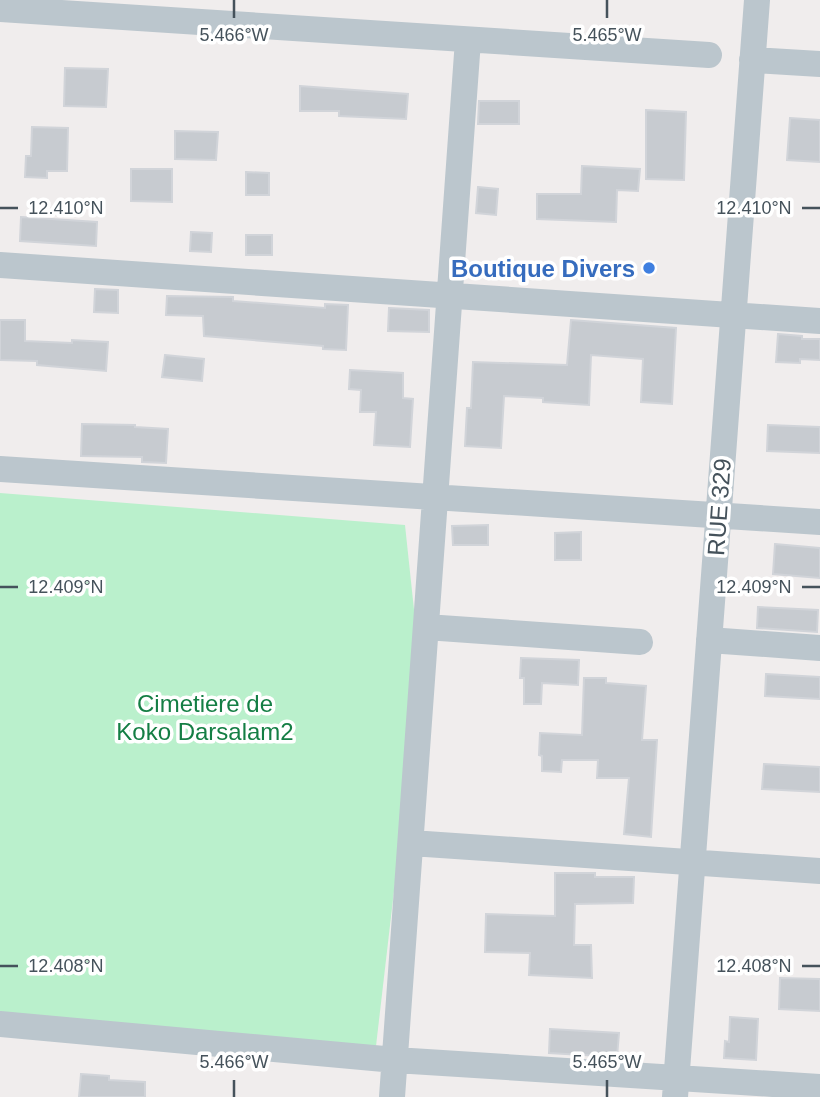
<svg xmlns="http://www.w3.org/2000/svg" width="820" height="1097" font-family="Helvetica,sans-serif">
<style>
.green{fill:#baf0cc}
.building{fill:#c7cbd0;stroke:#d1d4d9;stroke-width:2}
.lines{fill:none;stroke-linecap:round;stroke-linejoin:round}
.minor{stroke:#bbc6cd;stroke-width:26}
.ticks{fill:none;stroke:#45525b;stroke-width:2.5}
.shop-dot{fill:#3f7fe0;stroke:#fff;stroke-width:2.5}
.labels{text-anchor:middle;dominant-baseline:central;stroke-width:7;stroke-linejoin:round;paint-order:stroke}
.shop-label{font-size:24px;font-weight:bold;fill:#366cbe;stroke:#fff;text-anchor:end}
.street-label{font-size:24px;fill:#45525b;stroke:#fff}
.park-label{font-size:24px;fill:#147e44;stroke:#fff}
.ticks-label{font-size:18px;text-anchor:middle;fill:#45525b;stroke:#fff;stroke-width:7;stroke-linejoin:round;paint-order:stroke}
</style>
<rect width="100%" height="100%" fill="#f0eded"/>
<path class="green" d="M0,493L405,525L417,638L407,779L376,1046L0,1013Z"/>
<path class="building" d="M65,68L108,69L106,107L64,106Z
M300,86L408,94L406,119L339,116V111H300Z
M479,101H519V124H478Z
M646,110L686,112L684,180L646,179Z
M790,118L820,120V162L787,160Z
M32,127L68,128L67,171H47V178L25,177L26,156H31Z
M175,131L218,132L216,160L175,159Z
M582,166L640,169L638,191L617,190L616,222L537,219V194H581Z
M131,169H172V202L131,201Z
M246,172L269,173V195H246Z
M478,187L498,189L496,215L476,213Z
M21,217L97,222L96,246L20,241Z
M191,232L212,233L211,252L190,251Z
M246,235H272V255H246Z
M95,289L118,290V313L94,312Z
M167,296L233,297V301L325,308V304L348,305L346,350L323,349V346L204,336L203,316L166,315Z
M389,308L429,310V332L388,331Z
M0,320H25V341L72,343V340L108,342L106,371L37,365V361L0,360Z
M571,320L676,328L672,404L641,402L643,359L591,355L589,405L543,402V398L504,396L501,448L465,446L467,408H471L473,362L567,365Z
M778,334L802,336V339H820V360L800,359V363L776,362Z
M165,355L204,359L202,381L162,377Z
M350,370L403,373V398L413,399L410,447L374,445L376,412H360L361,390L349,389Z
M82,424L135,425V427L168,429L166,463L142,462V457L81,456Z
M768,425L820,427V453L767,451Z
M488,525V545H453L452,526Z
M581,532V560H555V533Z
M775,544L820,548V578L773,574Z
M758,607L818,610L817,632L757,628Z
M521,658L579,660L578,685L542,683L541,704H524V678H520Z
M766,674L820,677V699L765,696Z
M584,678H606V683L646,686L642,740H657L651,837L624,834L629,778H597L598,760H562L561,772L542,771V756L539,755L540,733L582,735Z
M764,764L820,767V792L762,789Z
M555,873H595V877H634L633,903L575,904L574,945H591L592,978L529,975L530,953L485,952L486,914L555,916Z
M780,978L820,979V1011L779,1009Z
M730,1017L758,1019L756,1060L724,1058L725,1041L729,1042Z
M550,1029L619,1033L617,1057L549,1053Z
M81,1074L109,1076V1080L145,1082V1097H79Z"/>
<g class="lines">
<path class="minor" d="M0,9L709,55
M752,60L820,64
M0,265L820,321
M0,469L820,522
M426,627L640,642
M709,640L820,648
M411,843L820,871
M0,1024L395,1060L820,1087
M392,1097L468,40
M675,1097L757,0"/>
</g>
<path class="ticks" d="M234,0V18M607,0V18M0,208H18M802,208H820M0,587H18M802,587H820M0,966H18M802,966H820M234,1080V1097M607,1080V1097"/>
<circle class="shop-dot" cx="649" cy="268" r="7"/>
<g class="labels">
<g class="shop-label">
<text x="635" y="268">Boutique Divers</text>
</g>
<g class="street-label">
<text transform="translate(719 507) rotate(-86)">RUE 329</text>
</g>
<g class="park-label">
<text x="205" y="703">Cimetiere de<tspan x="205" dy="28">Koko Darsalam2</tspan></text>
</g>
</g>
<g class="ticks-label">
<text x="234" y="41">5.466°W</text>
<text x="607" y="41">5.465°W</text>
<text x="66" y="214">12.410°N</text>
<text x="754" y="214">12.410°N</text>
<text x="66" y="593">12.409°N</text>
<text x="754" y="593">12.409°N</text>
<text x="66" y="972">12.408°N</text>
<text x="754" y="972">12.408°N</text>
<text x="234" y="1068">5.466°W</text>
<text x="607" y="1068">5.465°W</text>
</g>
</svg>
